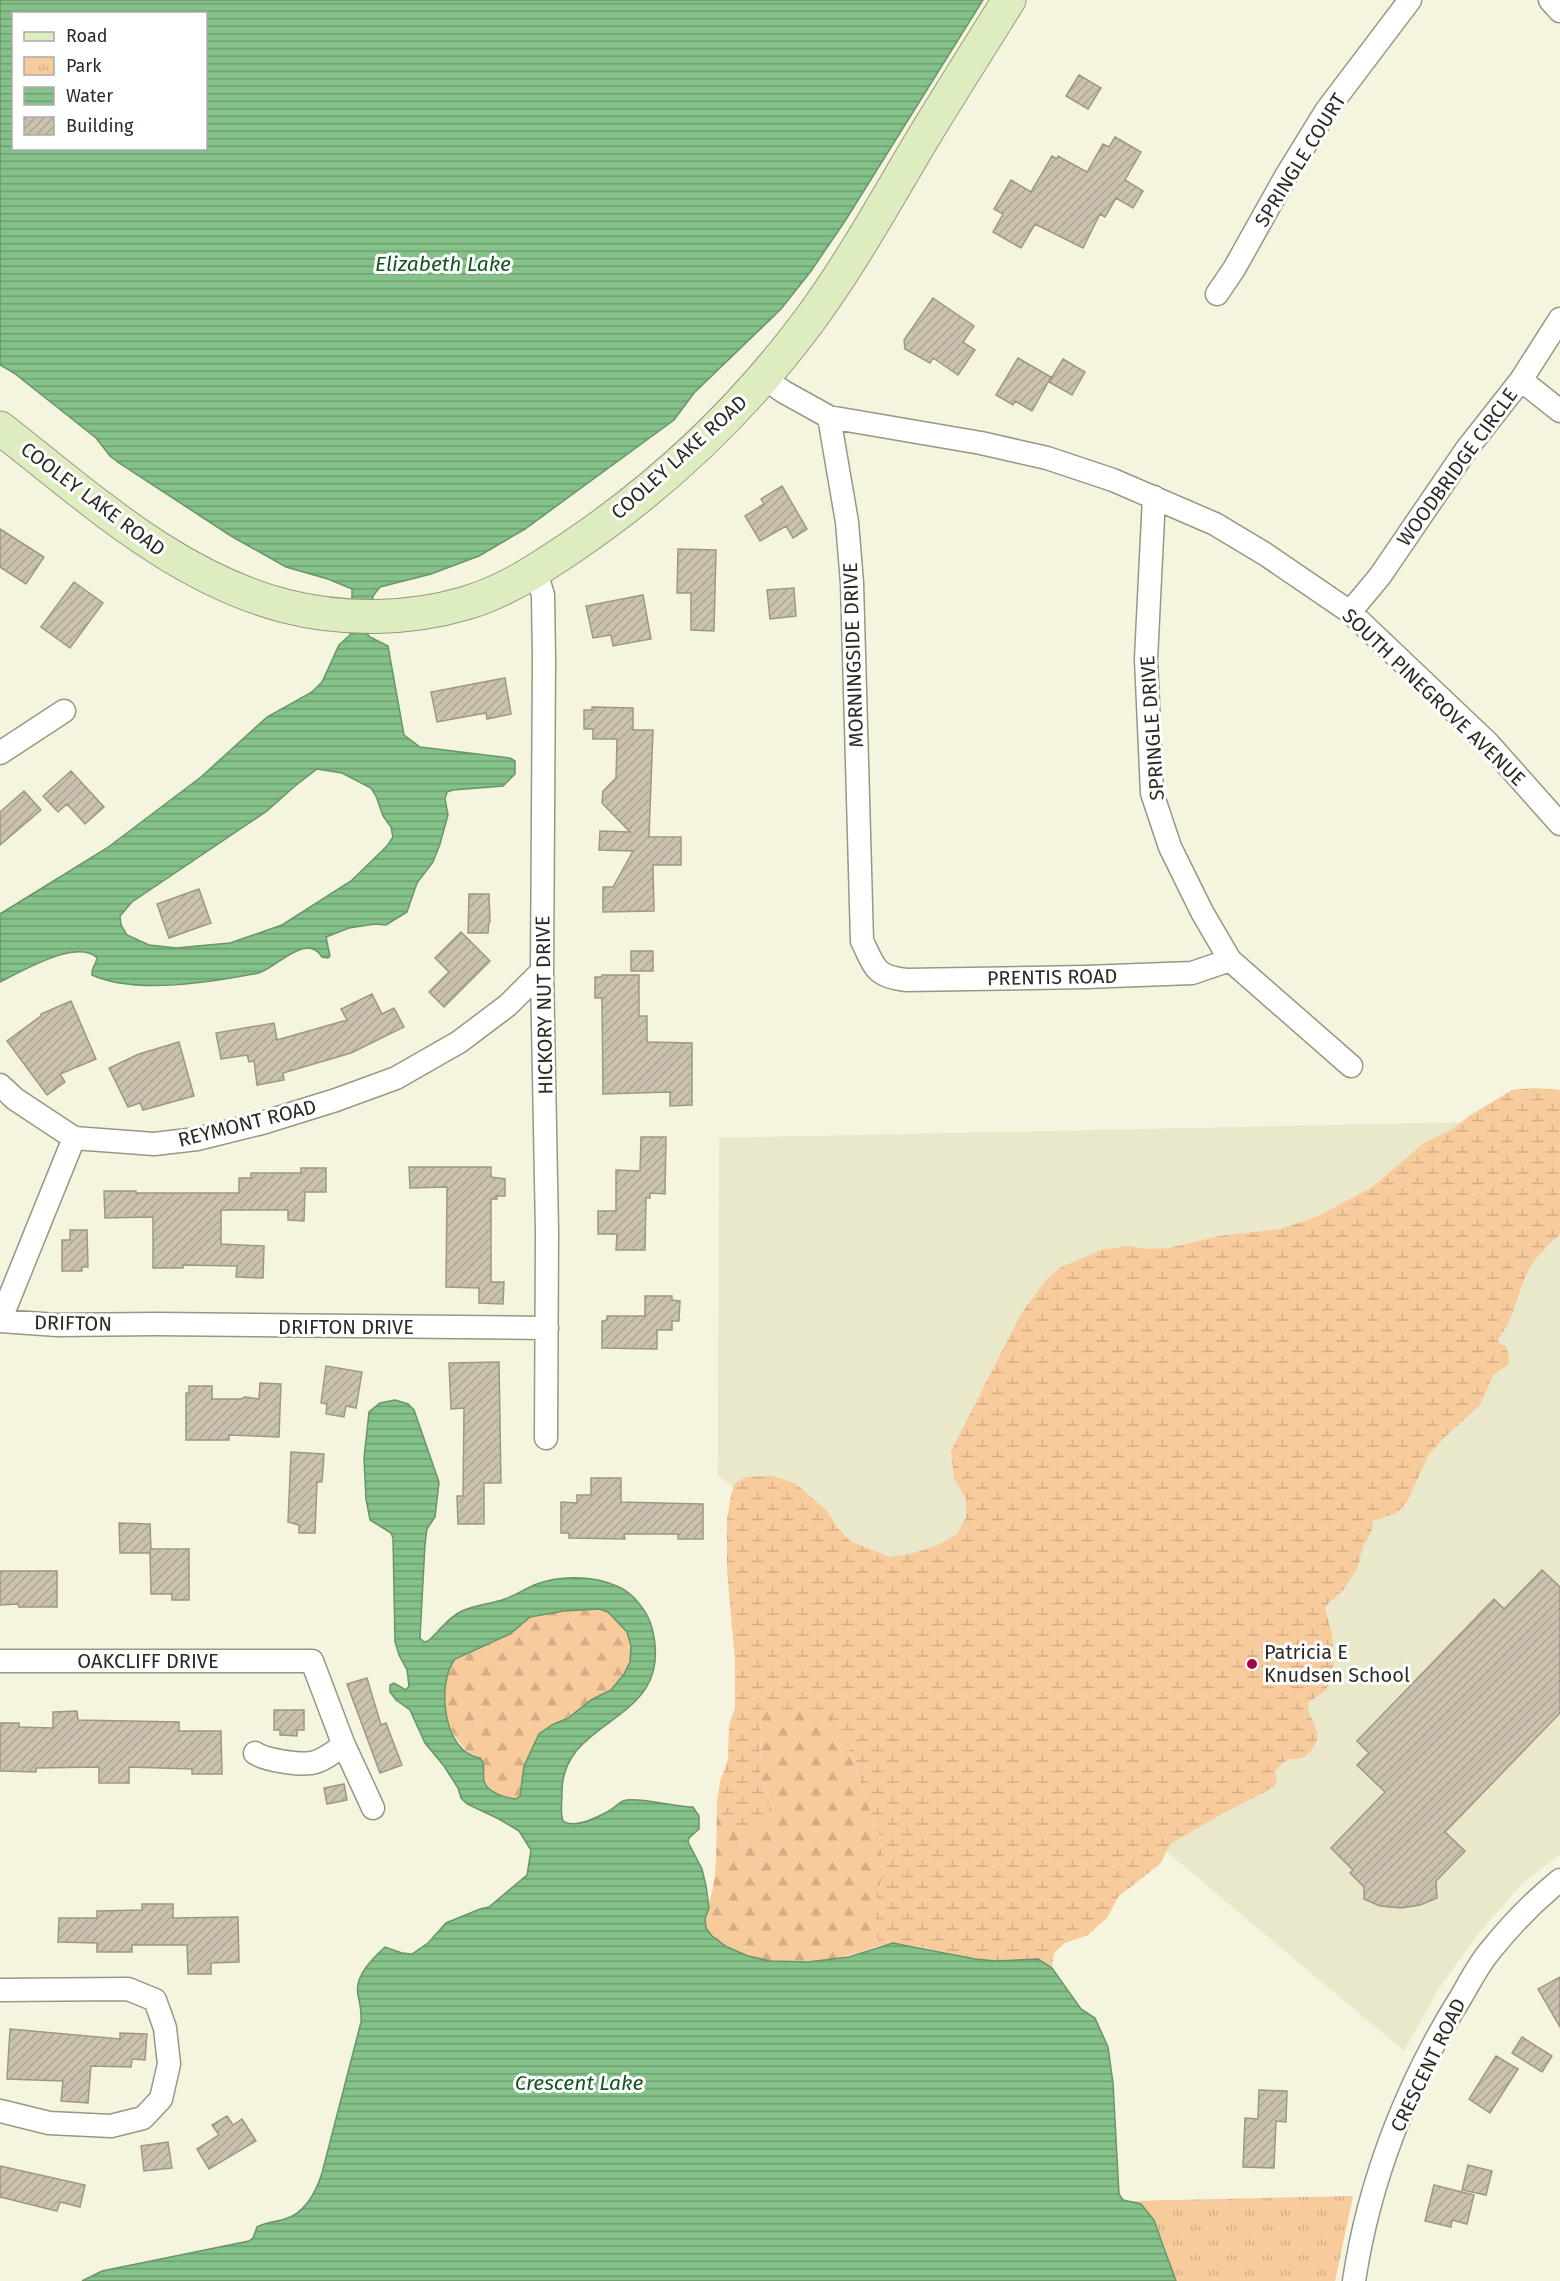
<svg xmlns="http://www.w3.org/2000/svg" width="1560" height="2281" font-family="'Fira Sans',sans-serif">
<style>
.built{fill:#e9e8cb}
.forest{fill:url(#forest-firs)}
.wetland{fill:url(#wetland-marsh)}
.park{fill:url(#park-tufts)}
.water{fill:url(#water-rules);stroke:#69956a;stroke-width:1.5;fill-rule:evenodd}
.building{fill:url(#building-hatch);stroke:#9f9784;stroke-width:1.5}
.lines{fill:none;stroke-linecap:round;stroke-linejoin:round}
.street-casing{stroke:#979783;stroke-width:25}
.secondary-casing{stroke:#979783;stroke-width:35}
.street{stroke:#fff;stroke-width:22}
.secondary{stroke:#deedc0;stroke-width:33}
.poi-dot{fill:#a00243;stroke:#fff;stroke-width:2}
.labels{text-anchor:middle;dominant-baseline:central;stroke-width:6;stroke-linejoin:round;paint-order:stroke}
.street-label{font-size:20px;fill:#2b2b23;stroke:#fff}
.poi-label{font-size:20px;fill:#2b2b23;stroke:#fff;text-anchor:start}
.water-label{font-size:21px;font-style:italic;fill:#155622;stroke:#fff}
</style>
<defs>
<pattern id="forest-firs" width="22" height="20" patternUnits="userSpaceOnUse" patternTransform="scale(1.5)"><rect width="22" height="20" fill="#f8cb9d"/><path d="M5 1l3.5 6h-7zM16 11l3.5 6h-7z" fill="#d5ae87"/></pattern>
<pattern id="wetland-marsh" width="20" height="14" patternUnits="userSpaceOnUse" patternTransform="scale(1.5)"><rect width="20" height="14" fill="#f8cb9d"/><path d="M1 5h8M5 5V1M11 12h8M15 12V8" fill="none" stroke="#d5ae87"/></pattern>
<pattern id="park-tufts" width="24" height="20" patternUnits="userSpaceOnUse" patternTransform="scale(1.5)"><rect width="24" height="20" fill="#f8cb9d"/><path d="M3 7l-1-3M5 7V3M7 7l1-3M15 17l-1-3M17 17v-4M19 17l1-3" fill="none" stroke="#d5ae87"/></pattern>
<pattern id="water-rules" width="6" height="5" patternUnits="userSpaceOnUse" patternTransform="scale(1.5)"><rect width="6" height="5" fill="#84c289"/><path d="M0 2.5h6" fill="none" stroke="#6c9e70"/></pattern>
<pattern id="building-hatch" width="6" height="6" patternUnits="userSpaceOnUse" patternTransform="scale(1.5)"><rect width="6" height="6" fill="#cac1ae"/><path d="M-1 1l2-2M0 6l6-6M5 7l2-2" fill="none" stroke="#aea695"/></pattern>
</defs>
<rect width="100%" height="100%" fill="#f5f5df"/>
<path class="built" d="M1560,1120V1854L1521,1885L1478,1934L1438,1990L1404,2051L718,1475L719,1138Z"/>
<path class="forest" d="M599,1609C612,1613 624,1623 629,1636C635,1656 627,1677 611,1690C605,1694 597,1696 590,1700C576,1710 569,1718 552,1725L520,1796L516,1799C497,1797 483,1789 484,1769C461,1744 441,1729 445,1691C446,1678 447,1669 455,1659L510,1634L530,1617L564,1611Z
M781,1708C797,1713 813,1708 830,1713L844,1736L879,1835L884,1871L877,1894L875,1916L878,1946C837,1963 761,1973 722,1944C717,1940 709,1935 706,1928C703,1920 711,1897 713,1888C718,1859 716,1829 717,1800L723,1819L769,1800L760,1776L761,1716L768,1710Z"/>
<path class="wetland" d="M1535,1088L1560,1090V1234C1550,1244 1538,1254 1531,1266C1517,1289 1516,1317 1498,1339L1499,1343L1506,1346L1509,1357L1508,1365L1493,1375L1480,1405L1445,1437L1429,1454L1407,1502L1397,1513L1373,1521L1371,1533L1363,1546L1358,1567L1344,1589L1325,1607L1332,1635L1334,1658L1332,1675L1326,1690L1308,1703C1307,1717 1319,1726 1317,1739C1315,1748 1307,1758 1298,1759C1296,1759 1291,1759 1289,1759C1283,1761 1279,1767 1275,1772L1277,1781L1274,1787L1220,1815L1170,1844L1161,1863L1118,1897L1107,1918L1088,1935L1065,1943L1054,1953L1052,1968C1027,1956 1001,1964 974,1959C943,1954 910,1939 878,1946L875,1916L877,1894L884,1871L879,1835L844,1736L830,1713C816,1709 805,1713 792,1711C779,1710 772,1707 761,1716L760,1776L769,1800V1814L757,1825L742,1828L731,1825L723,1819L717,1800L720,1782L728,1759L729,1725L735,1708V1662L727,1569V1520L731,1495L735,1483L746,1477L772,1476L795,1483L827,1511L837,1527L850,1541L890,1557L914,1553L938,1545L957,1534L966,1517V1499L954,1478L951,1451L1021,1314L1046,1280L1061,1267L1102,1250L1128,1246L1148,1249L1169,1248L1219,1236L1281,1229L1318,1216L1371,1188L1424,1143L1453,1129L1469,1116L1512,1090Z"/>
<path class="park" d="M1353,2196L1335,2281H1176C1168,2259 1157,2206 1131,2201Z"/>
<path class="water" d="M0,0H983L845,221L811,271L781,309L694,393L674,420L525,529L479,556L431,574L380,587L373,596L368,636L388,646L404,735L420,747L510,758L515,761V774L503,786L453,790L447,792L445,799L448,815L440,844L433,862L417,883L407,912L386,925L375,924L349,928L326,937L330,956L328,958L322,957C307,932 277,967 259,973C212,982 136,995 92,975C91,968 96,965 97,958C77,938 21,972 0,982V914L107,848L201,777L267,717L312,692L322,682L339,645L350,635L352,595V589L328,579L286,567L231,536L119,463L110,456L96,438L14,373L0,365ZM14,14H206V148H14ZM317,769L342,773L371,788L376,796L383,816L391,827L393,837L387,846L351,881L282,925L230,943L176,948L149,945L127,935L121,925L120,916L132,902L267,811L295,786Z
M395,1400L408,1404L414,1410L439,1482L435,1517L427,1529L425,1544L420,1638L424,1642L428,1641C439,1632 448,1617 462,1611C475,1605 491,1604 505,1599C516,1595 525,1589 534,1585C559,1575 594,1575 619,1587C634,1594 648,1612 652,1628C677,1726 560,1714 562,1794C562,1804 560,1812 563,1821C575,1829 596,1818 607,1812C613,1809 617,1804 623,1801C636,1796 676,1807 693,1807L699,1816V1829L689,1838L688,1842L702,1869L706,1886L709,1908L705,1919L706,1928L712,1936L727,1947L748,1956L770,1961L808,1962L849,1957L893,1943L975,1959L996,1961L1038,1959L1052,1968L1081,2009L1095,2018L1108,2047L1113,2083L1119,2194L1123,2200L1141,2204L1154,2220L1176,2281H82L102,2271L249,2241L253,2238L257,2227C266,2222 275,2222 285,2219C305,2213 316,2192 322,2173L361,2022C362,2011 360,2005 358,1995C354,1976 373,1958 385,1947L402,1953L412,1954L428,1943L446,1923L480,1909L489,1907L527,1875L531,1850L519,1831L499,1819L467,1804L461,1798L458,1788L444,1766L425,1743L410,1710L396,1700L390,1692V1685L394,1683L406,1690L409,1686L407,1670L399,1655L395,1642L393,1538L391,1533L370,1520L366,1499L364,1458L369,1412L380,1403ZM599,1609L608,1612L627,1632L631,1646L630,1662L624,1674L611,1690L591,1700L568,1718L552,1725L539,1734L524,1766L520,1796L516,1799C506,1798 489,1793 485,1783C481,1774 487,1766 480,1758C443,1753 436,1683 455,1659L510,1634L530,1617L564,1611Z"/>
<path class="building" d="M1079,75L1101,88L1088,109L1066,96Z
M1115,137L1141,152L1125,180L1143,191L1133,208L1116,198L1105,217L1100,214L1083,248L1035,224L1021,248L993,232L1003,214L994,209L1011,180L1031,192L1052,156L1057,159L1058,156L1087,172L1103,144L1109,147Z
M933,298L974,326L963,342L975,350L958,375L933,358L930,363L905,349L904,340Z
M1018,358L1051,377L1032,411L1015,401L1013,405L996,395Z
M1063,359L1085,372L1072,395L1049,382Z
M782,486L807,529L793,538L786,526L760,541L745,516L764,504L761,499Z
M0,529L44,557L26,584L0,567Z
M678,549L716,550L714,631L691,630V593H677Z
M74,582L103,603L70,648L41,627Z
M794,588L796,616L770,619L767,590Z
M643,595L651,639L613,646L611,635L593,638L586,606Z
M505,678L511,714L487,719L486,713L437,722L431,692Z
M592,707L633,708V730H653L649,837H681V865H653L654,911L603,912V887H613L633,851L599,850L600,831L630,832L602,803L603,791L616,778L617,739H593V729H584V710H592Z
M71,771L104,807L85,824L67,804L58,812L43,796Z
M24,791L41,810L0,845V812Z
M199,889L211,923L169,938L157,904Z
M469,894H489L490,922H489L488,933H468Z
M461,932L490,961L444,1007L429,992L449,972L435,958Z
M631,951H653V971H631Z
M602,975H639V1016H647V1042L692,1043V1105L670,1106V1092L603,1094L602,998H595V977H602Z
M372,994L382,1014L394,1008L404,1027L351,1053L283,1073L284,1080L257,1085L254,1061L249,1062L247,1055L221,1059L216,1033L274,1023L277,1040L347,1020L341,1009Z
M71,1001L96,1059L60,1074L65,1082L47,1095L7,1041L41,1016V1014Z
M179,1042L194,1096L143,1110L140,1103L128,1107L109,1068L139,1054Z
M641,1137H666L665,1194L650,1193V1198H646L645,1250H616L617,1234H598V1211H616V1170L640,1171Z
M409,1167H491V1177L505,1179V1196H496L497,1199H491V1282H504L503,1304L479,1303V1288L446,1287L447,1187L410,1188Z
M301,1168H326V1192H305L304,1221L288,1220V1210H221V1244L264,1246L263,1278L236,1277L237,1266L183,1265V1268H153V1217L105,1218L104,1191H136V1193H239V1178H251V1173H301Z
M70,1230H87L88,1267H82V1271H62V1240H70Z
M645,1296H672V1300L680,1301L679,1321H672V1330H657V1349L602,1348V1321L607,1320V1316H645Z
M499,1362L501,1483H484V1524H458L457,1496H463L464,1408L451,1409L449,1363Z
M326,1366L362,1372L356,1408L346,1406L344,1417L326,1414L327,1404L321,1403Z
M260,1383L281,1384L279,1437L229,1435V1440H186V1393H189V1386H212V1399H241L245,1397L259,1399Z
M291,1452L324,1454L322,1482H317L315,1533H299V1525L288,1522Z
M591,1478H621V1502L703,1504V1539H678V1534H624L625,1539L569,1538V1533H561V1502L577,1503V1495H591Z
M119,1523L150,1524L151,1549H189V1600H172V1594H151L150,1553H120Z
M1542,1570L1560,1587V1713L1445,1832L1465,1851L1436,1881L1437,1898L1420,1905L1401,1908L1380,1906L1364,1899V1887L1350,1873L1353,1870L1331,1848L1385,1792L1357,1765L1369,1753L1357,1741L1494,1599L1504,1609Z
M0,1571H57V1607H19L18,1604L0,1605Z
M367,1678L381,1725L386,1723L402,1765L380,1773L347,1684Z
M274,1710H304V1730H297V1736L280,1735V1730H274Z
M77,1711L78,1720L179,1722V1731H221L222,1774H192V1769L129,1767V1783H99V1767L36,1768V1772L0,1771V1723H19V1727L53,1728V1712Z
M344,1784L347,1800L327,1804L324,1788Z
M142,1904H173V1918L238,1917L239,1962L211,1963V1974H188L187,1945H132V1952H97V1943L58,1942L59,1918H97V1911L142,1910Z
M1560,1977V2027L1538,1989Z
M10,2029L120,2039V2033L147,2034L145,2060L132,2059L131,2067L91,2066L88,2103L61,2101L63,2081L7,2079Z
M1522,2037L1552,2056L1542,2072L1512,2053Z
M1496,2056L1518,2069L1490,2113L1469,2099Z
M1259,2090L1287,2091L1286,2122L1276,2121L1274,2168L1243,2167L1245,2118L1258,2119Z
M227,2116L233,2125L242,2119L256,2141L209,2169L197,2149L219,2135L212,2125Z
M168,2142L172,2168L144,2171L141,2146Z
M1468,2165L1492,2171L1486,2195L1462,2190Z
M0,2166L85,2185L80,2207L60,2202L57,2211L0,2197Z
M1434,2185L1474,2195L1467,2224L1452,2220L1451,2227L1425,2221Z"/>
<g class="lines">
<defs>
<path id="street" d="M1550,0L1560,11
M1217,294L1234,269L1286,176L1326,111L1410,0
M764,378L784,392L829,417L847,522L852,583L862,941C875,967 874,976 906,980L1086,977L1192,973L1230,960
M1521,380L1560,411
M829,417L981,443L1047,458L1113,480L1215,524L1265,554L1350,612L1488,743L1560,824
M1154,497L1146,659L1152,793L1170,847L1202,912L1230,960L1351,1066
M536,572L543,595L544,659L542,971L547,1232L546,1438
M1350,612L1380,576L1466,450L1521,380L1560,319
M0,753L64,711
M0,1085L15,1099L74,1138L154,1144L197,1139L262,1123L336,1100L396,1078L459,1042L508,1005L542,971
M0,1321L57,1325L156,1324L547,1328
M0,1321L74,1138
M0,1661H312L343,1743C338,1751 320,1762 311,1763C298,1765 265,1760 255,1753
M343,1743L373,1808
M0,1990L128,1989L155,2000L165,2028L169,2064L161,2099L143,2118L111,2126L49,2123L0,2111
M1354,2281C1369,2181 1407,2083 1461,1997C1470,1982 1478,1965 1490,1951C1510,1926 1534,1901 1560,1880"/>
<path id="secondary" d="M0,428C89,497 174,577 285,606C344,621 409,620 466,603C506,591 539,569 573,546C663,485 743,409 808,322C851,264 886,200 923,138C951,92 980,46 1009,0"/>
</defs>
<use href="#street" class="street-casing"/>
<use href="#secondary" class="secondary-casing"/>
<use href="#street" class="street"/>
<use href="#secondary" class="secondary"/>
</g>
<circle class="poi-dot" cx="1252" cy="1664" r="6"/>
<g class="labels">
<g class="street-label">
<text transform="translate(1300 160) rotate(-58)">SPRINGLE COURT</text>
<text transform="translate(679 457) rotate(-42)">COOLEY LAKE ROAD</text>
<text transform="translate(1457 467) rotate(-54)">WOODBRIDGE CIRCLE</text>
<text transform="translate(93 499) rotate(37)">COOLEY LAKE ROAD</text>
<text transform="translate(853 655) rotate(-92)">MORNINGSIDE DRIVE</text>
<text transform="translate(1434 697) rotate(44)">SOUTH PINEGROVE AVENUE</text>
<text transform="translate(1152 728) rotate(-94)">SPRINGLE DRIVE</text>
<text transform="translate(1052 977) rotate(-1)">PRENTIS ROAD</text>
<text transform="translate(544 1005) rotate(-91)">HICKORY NUT DRIVE</text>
<text transform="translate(247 1123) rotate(-14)">REYMONT ROAD</text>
<text transform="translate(73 1323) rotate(1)">DRIFTON</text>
<text x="346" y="1327">DRIFTON DRIVE</text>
<text x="148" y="1661">OAKCLIFF DRIVE</text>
<text transform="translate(1428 2065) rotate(-64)">CRESCENT ROAD</text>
</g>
<g class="poi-label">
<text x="1264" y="1652">Patricia E<tspan x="1264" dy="23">Knudsen School</tspan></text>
</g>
<g class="water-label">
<text x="443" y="264">Elizabeth Lake</text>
<text x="579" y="2083">Crescent Lake</text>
</g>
</g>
<rect x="12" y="12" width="195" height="138" fill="#ffffff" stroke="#aaaaa7" stroke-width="1.5"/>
<rect x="24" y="32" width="30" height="9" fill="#deedc0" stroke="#aaaaa7" stroke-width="1.5"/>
<text x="66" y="42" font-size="18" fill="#2b2b23">Road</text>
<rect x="24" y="57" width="30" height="18" fill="url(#park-tufts)" stroke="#aaaaa7" stroke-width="1.5"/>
<text x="66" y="72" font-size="18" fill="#2b2b23">Park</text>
<rect x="24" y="87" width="30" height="18" fill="url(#water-rules)" stroke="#aaaaa7" stroke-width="1.5"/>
<text x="66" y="102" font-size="18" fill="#2b2b23">Water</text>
<rect x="24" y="117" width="30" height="18" fill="url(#building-hatch)" stroke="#aaaaa7" stroke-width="1.5"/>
<text x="66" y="132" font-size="18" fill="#2b2b23">Building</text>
</svg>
